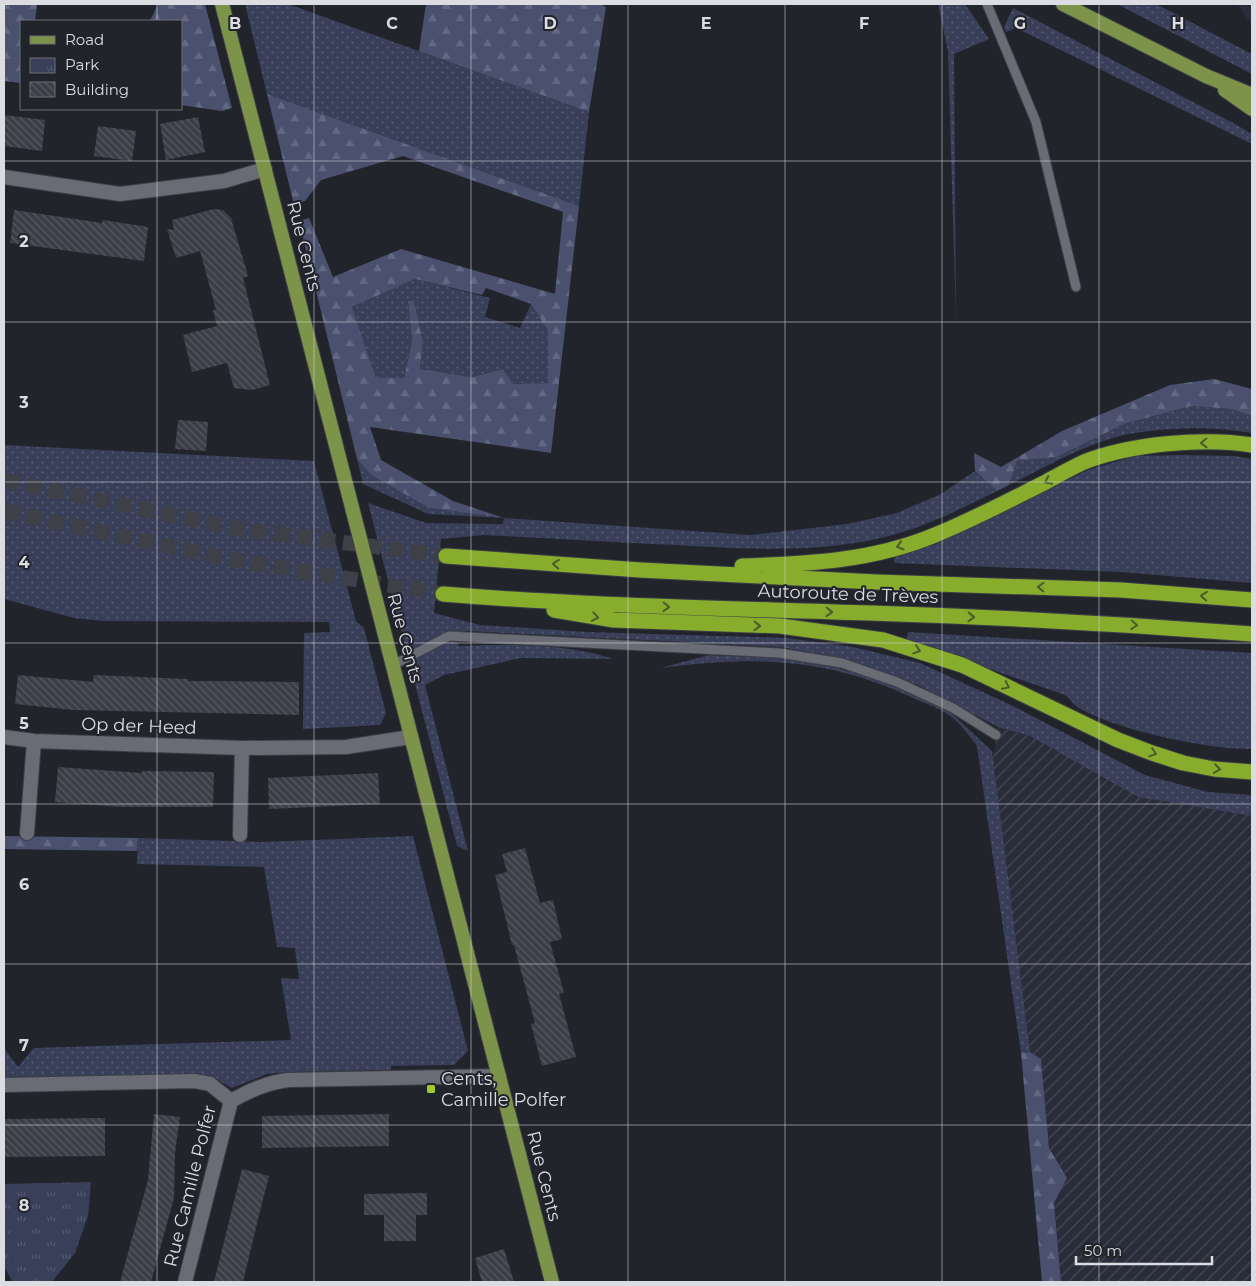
<svg xmlns="http://www.w3.org/2000/svg" width="1256" height="1286" font-family="Montserrat,sans-serif">
<style>
.built{fill:#292c39}
.industrial{fill:url(#industrial-furrows)}
.grass{fill:url(#grass-dots)}
.forest{fill:url(#forest-firs);fill-rule:evenodd}
.park{fill:url(#park-tufts)}
.pitch{fill:#393e59}
.building{fill:url(#building-back-hatch)}
.lines{fill:none;stroke-linecap:round;stroke-linejoin:round}
.motorway-tunnel{stroke:#3e4047;stroke-width:15;stroke-dasharray:15 8;stroke-linecap:butt}
.service-casing{stroke:#3d3f46;stroke-width:11}
.minor-casing{stroke:#3d3f46;stroke-width:16}
.primary-casing{stroke:#3d3f46;stroke-width:16}
.motorway-casing{stroke:#3d3f46;stroke-width:17}
.service{stroke:#696b75;stroke-width:9}
.minor{stroke:#696b75;stroke-width:14}
.primary{stroke:#7c9349;stroke-width:14}
.motorway{stroke:#88ad2c;stroke-width:15}
.oneway{stroke:#4b5b2c}
.grid{fill:none;stroke:#dcdde3;stroke-width:1;stroke-opacity:0.55}
.poi-dot{fill:#9fca2e;stroke:#22242c;stroke-width:2}
.labels{text-anchor:middle;dominant-baseline:central;stroke-width:4;stroke-linejoin:round;paint-order:stroke}
.street-label{font-size:18px;fill:#dcdde3;stroke:#22242c}
.poi-label{font-size:18px;fill:#dcdde3;stroke:#22242c;text-anchor:start}
.grid-label{font-size:16px;text-anchor:middle;font-weight:bold;fill:#dcdde3;stroke:#22242c;stroke-width:4;stroke-linejoin:round;paint-order:stroke}
</style>
<defs>
<pattern id="industrial-furrows" width="10" height="10" patternUnits="userSpaceOnUse" patternTransform="scale(1.25)"><rect width="10" height="10" fill="#292c39"/><path d="M-1 1l2-2M0 10L10 0M9 11l2-2" fill="none" stroke="#474a56"/></pattern>
<pattern id="grass-dots" width="8" height="8" patternUnits="userSpaceOnUse" patternTransform="scale(1.25)"><rect width="8" height="8" fill="#393e59"/><path d="M2 2h.1M6 6h.1" fill="none" stroke="#555971" stroke-width="1.8" stroke-linecap="round"/></pattern>
<pattern id="forest-firs" width="22" height="20" patternUnits="userSpaceOnUse" patternTransform="scale(1.25)"><rect width="22" height="20" fill="#4a506e"/><path d="M5 1l3.5 6h-7zM16 11l3.5 6h-7z" fill="#646983"/></pattern>
<pattern id="park-tufts" width="24" height="20" patternUnits="userSpaceOnUse" patternTransform="scale(1.25)"><rect width="24" height="20" fill="#393e59"/><path d="M3 7l-1-3M5 7V3M7 7l1-3M15 17l-1-3M17 17v-4M19 17l1-3" fill="none" stroke="#555971"/></pattern>
<pattern id="building-back-hatch" width="6" height="6" patternUnits="userSpaceOnUse" patternTransform="scale(1.25)"><rect width="6" height="6" fill="#3c3e47"/><path d="M-1 5l2 2M0 0l6 6M5-1l2 2" fill="none" stroke="#585961"/></pattern>
</defs>
<rect width="100%" height="100%" fill="#22242c"/>
<path class="built" d="M1237,4H1252V25Z"/>
<path class="industrial" d="M998,727L1030,736L1138,797L1252,816V1282H1061L1054,1202L1067,1178L1049,1148L1041,1059L1030,1052L992,763Z"/>
<path class="grass" d="M245,4H288L589,112L579,206L267,94Z
M938,4H965L989,39L954,54L956,320L948,51Z
M1117,4H1156L1252,54V74Z
M1013,8L1235,124L1252,134V144L1016,28L1006,32L1004,27Z
M415,279L490,298L485,317L520,328L531,304L549,330L548,383L513,384L503,369L472,377L420,369L423,342L414,301H408L412,341L404,378H376L352,307Z
M1191,406L1231,409L1252,416V433C1213,426 1168,427 1129,434C1088,442 1046,467 1009,485L1017,461L1057,457L1124,424Z
M4,445L314,461L356,621L364,628L386,713L380,725L303,729L304,633L330,632L329,622L103,621L74,618L4,599Z
M1181,455L1235,456L1252,459V583L1122,572L894,563V558L936,544L1088,470L1136,456Z
M357,459L371,475L429,508L504,518L751,535L847,524L897,513L941,494L975,471L997,491C966,506 936,522 903,532C828,555 751,549 674,545C610,542 547,538 484,535L441,539L434,613L480,625L587,632L787,638L853,647L920,663L1011,705L1145,775L1208,792L1252,795V816L1138,797L1030,736L998,727L918,685L848,660L781,647L467,631L455,636L459,646C507,644 568,643 613,659L521,658L444,675L425,685L468,851L457,846L368,503L426,523L503,524L504,518L428,514L363,484Z
M908,632L1252,653V749C1210,750 1116,730 1079,708C1074,705 1070,699 1065,695L907,640Z
M709,655L777,658L822,663L891,684L949,711L992,751L1030,1052L1021,1053L977,746C969,736 960,722 949,715C938,707 923,703 911,697C825,657 754,656 661,668Z
M413,836L468,1051L454,1065L391,1066V1070L288,1072L267,1074L232,1088L213,1077L196,1074L4,1077V1048L18,1067L34,1048L291,1040L281,978L299,979L295,948L277,947L264,867L137,864L138,838L263,842Z"/>
<path class="forest" d="M4,4H37L35,21H21V83L4,81Z
M158,4H205L232,108L222,111L181,105V21H150Z
M426,4H600L606,7L589,112L419,51Z
M267,94L579,206L551,453L370,427L381,460L453,501L504,518L429,508L371,475L357,459L299,221L309,218L333,277L401,249L555,294L563,212L403,156L321,180L305,201L294,205ZM415,279L482,295L486,288L531,304L548,330V383L513,384L503,369L472,377L420,369L423,342L414,301H408L412,341L404,378H376L352,307Z
M1214,379L1252,389V416L1231,409L1191,406L1124,424L1057,457L1017,461L1009,485L997,491L975,471L974,453L1001,467L1062,431L1170,385Z
M4,836L138,838L137,851L4,849Z
M1030,1052L1041,1059L1049,1148L1067,1178L1054,1203L1061,1282H1042L1021,1053Z"/>
<path class="park" d="M91,1182L88,1216L75,1253L52,1282H13L4,1267V1184Z"/>
<path class="pitch" d="M4,1226L22,1257L12,1263L4,1250Z"/>
<path class="building" d="M4,115L45,120L42,151L4,146Z
M198,117L205,152L166,160L160,124Z
M98,126L136,131L132,161L94,156Z
M214,209L223,210L231,218L248,276L243,278L270,385L252,390L234,388L227,363L192,372L183,335L217,326L213,310H216L200,251L176,258L167,229L174,230L172,220Z
M14,210L102,223L103,220L148,227L144,261L10,243Z
M178,420L208,422L206,451L175,449Z
M18,675L93,682L94,675L188,679V681L299,682V715L74,710L15,704Z
M58,767L142,773V771L214,772L213,807H121L55,802Z
M378,773L380,804L269,809L268,778Z
M525,848L540,903L553,900L562,939L550,942L564,993L559,994L576,1057L542,1066L531,1024L535,1023L514,945H512L495,875L507,872L502,854Z
M154,1114L180,1117L175,1153L174,1198L151,1282H120L148,1180Z
M389,1114V1146L262,1148V1116Z
M105,1118V1156L4,1157V1119Z
M242,1169L269,1176L259,1215L243,1282H214Z
M427,1193V1215H416V1241H384V1215H364V1194Z
M504,1249L514,1282H482L475,1258Z"/>
<g class="lines">
<path class="motorway-tunnel" d="M4,480L233,528L446,556
M4,511L229,559L443,594"/>
<defs>
<path id="service" d="M987,4L1036,122L1076,287
M393,665L449,636L779,653L842,663L897,682L953,708L996,735"/>
<path id="minor" d="M4,177L120,194L224,181L265,169
M4,737L34,741L242,748L346,747L411,737
M27,833L34,741
M240,835L242,748
M4,1085L194,1081L210,1084L231,1101
M185,1282L231,1101C251,1090 266,1083 288,1080L499,1076"/>
<path id="primary" d="M222,4L552,1282
M1063,4L1206,76L1252,95
M1225,90L1252,109"/>
<path id="motorway" d="M446,556L640,570L876,582L1121,590L1252,600
M742,566C808,564 873,561 935,535C972,520 1008,501 1044,483C1057,476 1071,468 1084,462C1130,444 1203,437 1252,445
M443,594C585,606 727,608 870,613C998,617 1125,624 1252,634
M554,610L614,620L780,626L883,640L962,665L1118,740L1152,753L1183,763L1214,769L1252,772"/>
</defs>
<use href="#service" class="service-casing"/>
<use href="#minor" class="minor-casing"/>
<use href="#primary" class="primary-casing"/>
<use href="#motorway" class="motorway-casing"/>
<use href="#service" class="service"/>
<use href="#minor" class="minor"/>
<use href="#primary" class="primary"/>
<use href="#motorway" class="motorway"/>
</g>
<defs><path id="oneway-chevron" d="M-2-3.5L2.5 0L-2 3.5" fill="none" stroke-width="1.6" stroke-linecap="round" stroke-linejoin="round" transform="scale(1.25)"/></defs>
<g class="oneway">
<use href="#oneway-chevron" transform="translate(1204 443) rotate(179)"/>
<use href="#oneway-chevron" transform="translate(1048 481) rotate(153)"/>
<use href="#oneway-chevron" transform="translate(900 546) rotate(163)"/>
<use href="#oneway-chevron" transform="translate(556 564) rotate(-176)"/>
<use href="#oneway-chevron" transform="translate(1041 587) rotate(-178)"/>
<use href="#oneway-chevron" transform="translate(1204 596) rotate(-175)"/>
<use href="#oneway-chevron" transform="translate(666 607) rotate(2)"/>
<use href="#oneway-chevron" transform="translate(829 612) rotate(2)"/>
<use href="#oneway-chevron" transform="translate(595 617) rotate(10)"/>
<use href="#oneway-chevron" transform="translate(971 617) rotate(2)"/>
<use href="#oneway-chevron" transform="translate(1134 625) rotate(4)"/>
<use href="#oneway-chevron" transform="translate(757 626) rotate(2)"/>
<use href="#oneway-chevron" transform="translate(917 650) rotate(18)"/>
<use href="#oneway-chevron" transform="translate(1006 686) rotate(26)"/>
<use href="#oneway-chevron" transform="translate(1153 753) rotate(19)"/>
<use href="#oneway-chevron" transform="translate(1217 769) rotate(8)"/>
</g>
<path class="grid" d="M157,4V21M314,4V1282M471,4V1282M628,4V1282M785,4V1282M942,4V1282M1099,4V1282M157,109V1282M4,161H1252M4,322H1252M4,482H1252M4,643H1252M4,804H1252M4,964H1252M4,1125H1252"/>
<rect class="poi-dot" x="426" y="1084" width="10" height="10" rx="2.5"/>
<g class="labels">
<g class="street-label">
<text transform="translate(304 246) rotate(76)">Rue Cents</text>
<text transform="translate(848 594) rotate(2)">Autoroute de Trèves</text>
<text transform="translate(405 638) rotate(75)">Rue Cents</text>
<text transform="translate(139 726) rotate(2)">Op der Heed</text>
<text transform="translate(544 1176) rotate(76)">Rue Cents</text>
<text transform="translate(190 1186) rotate(-76)">Rue Camille Polfer</text>
</g>
<g class="poi-label">
<text x="441" y="1079">Cents,<tspan x="441" dy="21">Camille Polfer</tspan></text>
</g>
</g>
<g class="grid-label">
<text x="235" y="29">B</text>
<text x="392" y="29">C</text>
<text x="550" y="29">D</text>
<text x="706" y="29">E</text>
<text x="864" y="29">F</text>
<text x="1020" y="29">G</text>
<text x="1178" y="29">H</text>
<text x="24" y="247">2</text>
<text x="24" y="408">3</text>
<text x="24" y="568">4</text>
<text x="24" y="729">5</text>
<text x="24" y="890">6</text>
<text x="24" y="1051">7</text>
<text x="24" y="1211">8</text>
</g>
<rect width="1256" height="1286" fill="none" stroke="#dcdde3" stroke-width="10"/>
<rect x="20" y="20" width="162" height="90" fill="#22242c" stroke="#6c6e75"/>
<rect x="30" y="36" width="25" height="8" fill="#7c9349" stroke="#6c6e75"/>
<text x="65" y="45" font-size="15" fill="#dcdde3">Road</text>
<rect x="30" y="58" width="25" height="15" fill="url(#park-tufts)" stroke="#6c6e75"/>
<text x="65" y="70" font-size="15" fill="#dcdde3">Park</text>
<rect x="30" y="82" width="25" height="15" fill="url(#building-back-hatch)" stroke="#6c6e75"/>
<text x="65" y="95" font-size="15" fill="#dcdde3">Building</text>
<path d="M1076 1256v8h136v-8" fill="none" stroke="#dcdde3" stroke-width="2.5"/>
<text x="1084" y="1256" font-size="15" fill="#dcdde3" stroke="#22242c" stroke-width="4" paint-order="stroke">50 m</text>
</svg>
